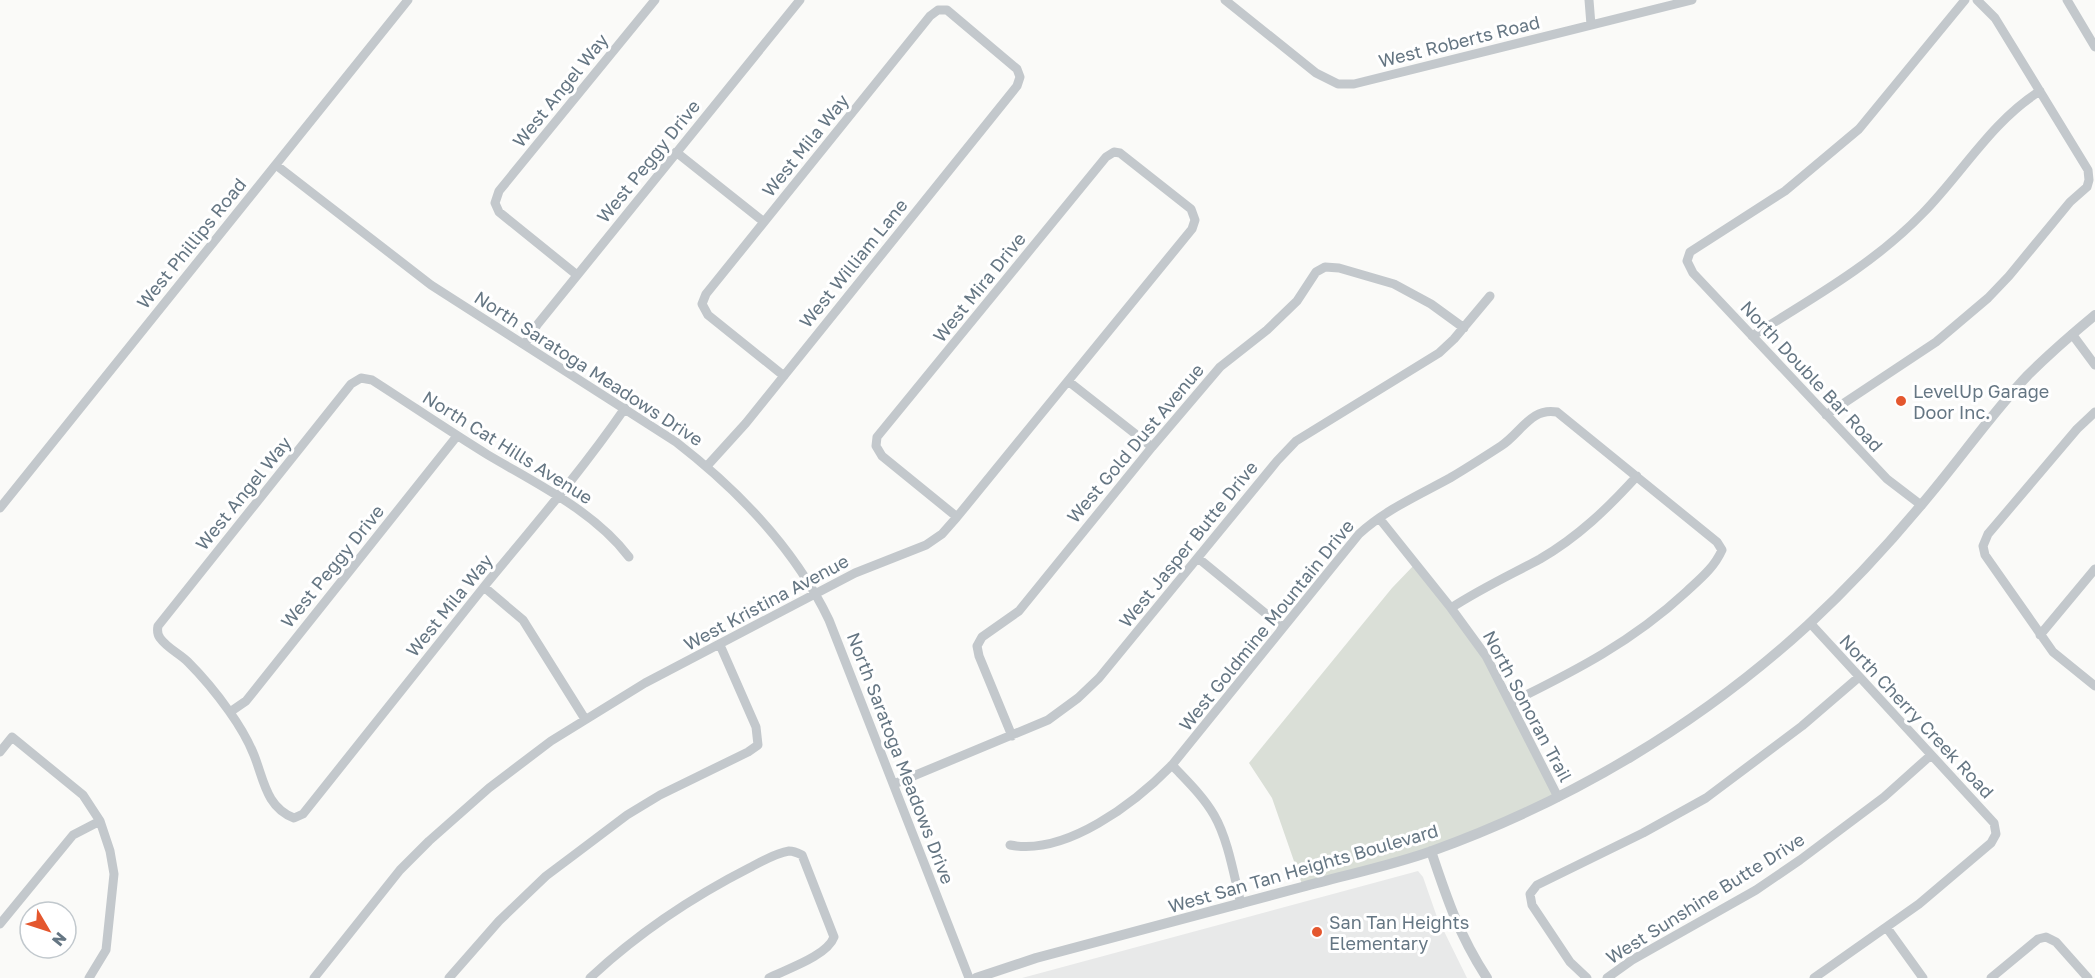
<svg xmlns="http://www.w3.org/2000/svg" width="2095" height="978" font-family="'Golos Text',sans-serif">
<style>
.built{fill:#e8e9e9}
.green{fill:#dadfd7}
.lines{fill:none;stroke-linecap:round;stroke-linejoin:round}
.minor{stroke:#c3c8cc;stroke-width:9}
.tertiary{stroke:#c3c8cc;stroke-width:10}
.poi-dot{fill:#e4572e;stroke:#fff;stroke-width:2}
.labels{text-anchor:middle;dominant-baseline:central;stroke-width:6;stroke-linejoin:round;paint-order:stroke}
.street-label{font-size:18px;fill:#657683;stroke:#fff}
.poi-label{font-size:18px;fill:#657683;stroke:#fff;text-anchor:start}
</style>
<rect width="100%" height="100%" fill="#fafaf8"/>
<path class="built" d="M1418,871L1423,877L1437,917L1467,978H1022Z"/>
<path class="green" d="M1416,563L1473,636L1558,797L1431,851L1303,887L1272,798L1249,763L1392,588Z"/>
<g class="lines">
<path class="minor" d="M1225,0L1316,73L1338,84H1354L1692,0
M1589,0L1591,25
M2067,0L2095,47
M676,152L764,222
M276,165L431,285L676,442C738,490 795,549 829,620L969,978
M577,275L499,212L495,203L499,191L655,0
M2072,334L2095,365
M1752,336C1811,299 1874,264 1923,213C1963,172 1992,121 2040,91
M525,344L537,325L800,0
M1068,381L1152,447
M625,408C583,469 534,526 487,583C425,660 364,737 303,814L294,818C266,807 264,780 254,755C248,740 239,725 229,711C217,694 203,677 188,662C180,654 167,648 160,638C157,634 157,631 158,626L351,384L361,378L372,380C411,405 449,431 488,455C537,484 594,511 629,557
M2095,412L2077,429L1988,534L1983,546L1985,555L2053,652L2095,686
M1826,415L1936,342L1988,298L2009,276L2070,202L2087,187L2089,180L2088,170L1995,18L1977,0
M707,466L746,423L1017,86L1020,77L1017,69L947,10H938L930,16L706,294L702,304L708,315L784,376
M1921,505L1887,479L1693,273L1687,261L1690,252L1785,191L1859,129L1965,0
M0,508L408,0
M1379,518L1451,608L1486,656L1558,797
M1198,558L1282,627
M484,587L523,620L585,719
M1451,608C1480,589 1510,575 1540,559C1578,537 1608,508 1637,476
M1810,623L1994,823L1996,834L1991,843L1919,904L1814,978
M2040,635L2095,569
M230,712L246,701L457,436
M1012,736L979,656L977,646L982,637L1019,611L1152,447L1220,367L1267,330L1297,301L1316,272L1325,267L1339,268L1394,284L1431,304L1464,328
M0,752L12,737L83,795L100,821L110,851L114,874L106,950L89,978
M1172,765C1187,781 1203,796 1214,815C1228,839 1234,876 1241,904
M894,784L1048,720L1078,698L1099,678L1277,461L1296,441L1439,353L1454,339L1490,296
M1010,845C1066,856 1135,803 1172,765L1359,534C1385,510 1419,495 1450,478C1467,468 1484,457 1501,446C1521,433 1531,407 1557,412L1717,542L1722,550C1714,568 1700,579 1686,592C1632,642 1575,671 1510,703
M0,924L73,835L100,821
M1887,928L1923,978
M314,978L400,870L429,841L489,788L551,741L645,683L855,573L926,545L942,534L957,517L1192,229L1195,220L1191,209L1120,153L1114,152L1106,157L877,437L876,446L882,456L957,517
M449,978L499,921L546,876L574,855L627,815L660,795L748,752L758,745L756,727L720,645
M590,978C638,933 692,897 751,867C762,861 776,853 789,851C794,851 798,853 802,855L834,937C827,956 787,969 769,978
M1587,978L1570,962L1532,905L1530,894L1537,885L1643,833L1706,798L1802,726L1859,677
M1607,978L1632,960L1756,890L1800,860L1884,797L1931,755
M1991,978L2038,939L2046,937L2056,942L2088,978"/>
<path class="tertiary" d="M1431,851C1447,899 1459,935 1487,978
M976,978L1036,958C1125,934 1214,911 1302,887C1345,875 1390,866 1432,851C1571,801 1700,724 1808,625C1849,587 1887,546 1922,504C1958,462 1991,414 2028,375C2049,354 2072,334 2095,315"/>
</g>
<g class="poi-dot">
<circle cx="1901" cy="401" r="6"/>
<circle cx="1317" cy="932" r="6"/>
</g>
<g class="labels">
<g class="street-label">
<text transform="translate(1459 41) rotate(-14)">West Roberts Road</text>
<text transform="translate(560 90) rotate(-51)">West Angel Way</text>
<text transform="translate(805 145) rotate(-51)">West Mila Way</text>
<text transform="translate(648 161) rotate(-51)">West Peggy Drive</text>
<text transform="translate(191 243) rotate(-51)">West Phillips Road</text>
<text transform="translate(853 263) rotate(-51)">West William Lane</text>
<text transform="translate(979 287) rotate(-51)">West Mira Drive</text>
<text transform="translate(589 368) rotate(33)">North Saratoga Meadows Drive</text>
<text transform="translate(1812 376) rotate(47)">North Double Bar Road</text>
<text transform="translate(1135 443) rotate(-50)">West Gold Dust Avenue</text>
<text transform="translate(508 447) rotate(32)">North Cat Hills Avenue</text>
<text transform="translate(243 493) rotate(-51)">West Angel Way</text>
<text transform="translate(1188 544) rotate(-51)">West Jasper Butte Drive</text>
<text transform="translate(332 566) rotate(-51)">West Peggy Drive</text>
<text transform="translate(766 602) rotate(-28)">West Kristina Avenue</text>
<text transform="translate(449 605) rotate(-51)">West Mila Way</text>
<text transform="translate(1266 625) rotate(-51)">West Goldmine Mountain Drive</text>
<text transform="translate(1528 706) rotate(62)">North Sonoran Trail</text>
<text transform="translate(1917 716) rotate(47)">North Cherry Creek Road</text>
<text transform="translate(901 758) rotate(69)">North Saratoga Meadows Drive</text>
<text transform="translate(1303 868) rotate(-16)">West San Tan Heights Boulevard</text>
<text transform="translate(1705 898) rotate(-32)">West Sunshine Butte Drive</text>
</g>
<g class="poi-label">
<text x="1913" y="391">LevelUp Garage<tspan x="1913" dy="21">Door Inc.</tspan></text>
<text x="1329" y="922">San Tan Heights<tspan x="1329" dy="21">Elementary</tspan></text>
</g>
</g>
<g transform="translate(48 930) rotate(129)"><circle r="28" fill="#ffffff" stroke="#c1c8cd" stroke-width="1.5"/>
<path d="M0-4.5L10 22L0 15L-10 22Z" fill="#e4572e"/>
<text y="-9" font-size="16" font-weight="bold" text-anchor="middle" fill="#657683">N</text>
</g>
</svg>
